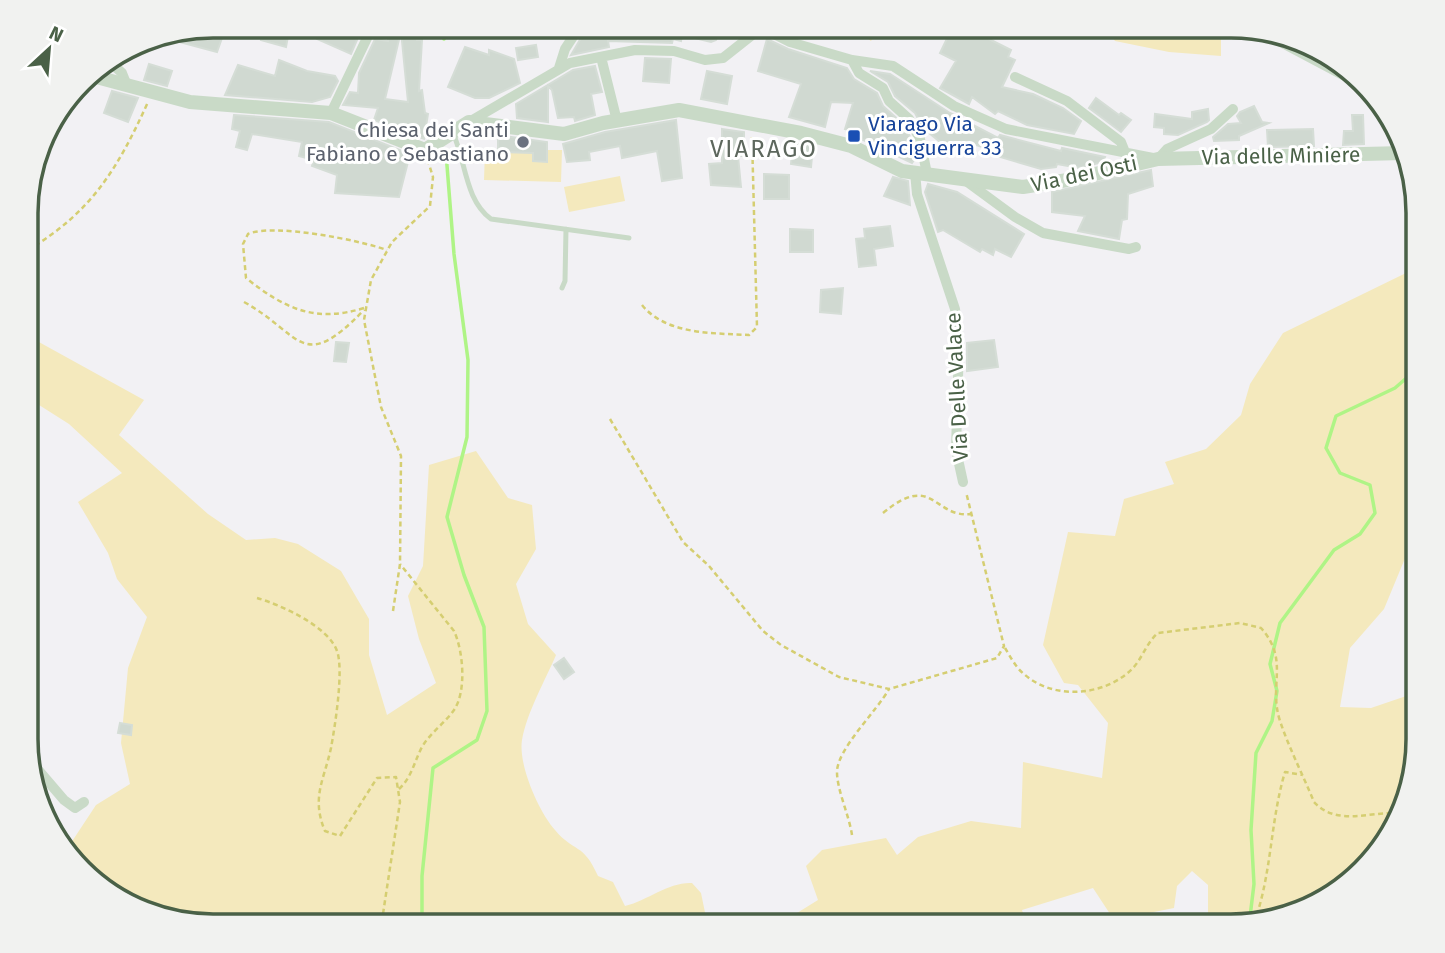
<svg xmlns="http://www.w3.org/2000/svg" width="1445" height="953" font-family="'Fira Sans',sans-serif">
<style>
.green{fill:#f4e9bd}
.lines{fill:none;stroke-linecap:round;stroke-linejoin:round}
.stream{stroke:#aff486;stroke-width:3.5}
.building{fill:#d0d9d1;stroke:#d5ddd6;stroke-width:2;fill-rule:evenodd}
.path{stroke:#d5ce71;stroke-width:2.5;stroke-dasharray:5 3.5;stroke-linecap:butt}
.service{stroke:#c9dac7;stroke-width:5}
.minor{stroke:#c9dac7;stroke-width:10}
.tertiary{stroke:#c9dac7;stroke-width:14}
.transit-dot{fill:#1a4fb4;stroke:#fff;stroke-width:2.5}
.worship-dot{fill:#6b7280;stroke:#fff;stroke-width:2.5}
.labels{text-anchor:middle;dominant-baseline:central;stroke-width:6;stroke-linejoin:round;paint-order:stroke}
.transit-label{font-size:21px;fill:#164399;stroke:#fff;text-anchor:start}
.worship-label{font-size:21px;fill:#5b616d;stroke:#fff;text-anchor:end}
.street-label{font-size:21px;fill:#4a6147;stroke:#fff}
.quarter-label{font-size:24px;letter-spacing:2px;fill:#5d675d;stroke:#fff}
.rim{fill:none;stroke:#4a6147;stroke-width:3.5}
</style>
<rect width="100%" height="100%" fill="#f2f1f4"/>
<path class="green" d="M851,26H879L871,41Z
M1104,26H1221V56L1169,52L1115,41Z
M547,150H562L561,182L484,180L485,151L533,153V161L546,162Z
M620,176L625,201L569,212L564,187Z
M1418,249V527L1384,609L1350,648L1340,707L1371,708L1418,692C1418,711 1422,734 1418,752C1415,768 1394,833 1386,845C1367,871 1334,875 1318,904L1243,926H1203L1208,921V885L1192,871L1177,886L1174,908L1114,920L1093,888L1022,910L1027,926L759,927L797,913L818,900L806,866L822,850L886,838L897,855L918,837L971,821L1021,828L1023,762L1102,778L1108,723L1078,685L1064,683L1043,645L1068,532L1115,536L1124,499L1174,484L1165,462L1206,449L1241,415L1250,384L1283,333L1406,273Z
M28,336L144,400L119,435L208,514L246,540L275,538L298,544L341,571L369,619V655L387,715L436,683L419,639L408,596L423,566L429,465L476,451L508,498L532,505L536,549L516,584L528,624L556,655C545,681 527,712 522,740C518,765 539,812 555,830C574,853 583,842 598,876L613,882L625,906C649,900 668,882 692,883L701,893L708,927H213L109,895L67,849L96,805L130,784L121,743L128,668L147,617L117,579L108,553L78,502L122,473L69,424L28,398Z"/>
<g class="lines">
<path class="stream" d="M444,39L447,26
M1249,925L1254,884L1251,830L1256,753L1272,721L1277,691L1270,664L1280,623L1334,550L1360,534L1375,513L1370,485L1340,473L1326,448L1336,416L1395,388L1418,368
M422,927V876L433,768L477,740L487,711L484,627L464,575L447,517L467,437L468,360L454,254L446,153"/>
</g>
<path class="building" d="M264,26H290L286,47L261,40Z
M320,26H338L349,31L357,40L351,54L317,39Z
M390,26H413L412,29L419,31L417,40H422L419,91L422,90L425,113L428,114L424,139L374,120L378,108L343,105L350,92L358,93L359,73L375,39L388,41ZM401,31L408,102L385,99Z
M588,26H721L716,40L711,42L682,35L681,41L673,39L672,43L608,41L609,47L571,55Z
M776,26H797L795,35Z
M953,26H987L984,33L991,36L989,39L1011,50L1008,57L1015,60L1002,87L1033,94L1063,108L1081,121L1074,134L1027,125L998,111L995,114L972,97L969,104L940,88L956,61L940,53Z
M193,30L222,38L217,52L161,37Z
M767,39L788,49L847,68L854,79L877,93L883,106L903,124L913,142L916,157L912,163L861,139L862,134L845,129L853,103L831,102L825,127L789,117L801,84L758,71Z
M536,45L538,57L518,60L516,48Z
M465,47L489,55V50L514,59L520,83L489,98H475L448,87Z
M645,58L671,59L669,83L643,81Z
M279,60L307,71L335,76L338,81L330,97L312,102L225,95L238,65L275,76Z
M149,64L172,71L167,86L144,80Z
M595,66L602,92L591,94L595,115L575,121L574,117L558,118L552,90L548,86V122L517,118L516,104L573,70Z
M707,71L732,76L727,104L701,99Z
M870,71L890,74L950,113L998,138L1000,135L1061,151L1062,148L1105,157L1103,162L1079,168L1057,164L1056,167L1041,169L990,154L992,150L973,144L968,148L945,146L923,128L915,113L895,96L888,82Z
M112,91L138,98L128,122L104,113Z
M1096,98L1119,115L1121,113L1131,120L1121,132L1089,108Z
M1254,106L1262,122L1269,123L1239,136V140L1214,141L1213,137L1228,124L1241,123L1237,116L1240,112Z
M1208,109L1209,120L1207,122L1178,135L1164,134V128L1154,127L1155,114L1192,119V112Z
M234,115L329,122L410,154L399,197L335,193L337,175L312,166L314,160L299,156L302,142L252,134L247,150L236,147L240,131L232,129Z
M1352,115H1363L1364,144L1343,145L1344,131H1353Z
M676,120L682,178L662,181L657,151L622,158L620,146L589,152L590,160L567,162L563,144L605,132Z
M722,129L744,132V156H738L741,187L711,185L709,164L722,163Z
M1313,129L1314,146L1268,147L1267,130Z
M498,135L547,142V162L533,161V153L498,152Z
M793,143L813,146L811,167L791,164Z
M1151,170L1153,186L1128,194L1127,219L1122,220L1119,239L1078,231L1085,216L1052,212V192Z
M764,174L789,175V199H764Z
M893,177L908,181L910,205L884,196Z
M928,184L957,192L1024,234L1011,257L995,249L993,255L982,249L980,252L943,230L938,232L925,192Z
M890,226L893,246L874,249L876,265L859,267L856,239L865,238L864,229Z
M790,229L813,230V252H790Z
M843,288L841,314L820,312L821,290Z
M994,340L998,367L967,371V343Z
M336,342L349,343L346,362L334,361Z
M564,658L574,672L564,679L554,665Z
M120,723L132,725L131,735L118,733Z"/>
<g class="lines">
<path class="path" d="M28,250C92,212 118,168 148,102
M244,302C302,334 301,375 364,310
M642,305C666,335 714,333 749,335L757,327L752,137
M364,308C315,323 285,309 246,278L243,244L248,234C273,223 359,240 387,250
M610,419L683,542L709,566L763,631L781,645L839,677L889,689L997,658L1004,646L966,492
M883,513C934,471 933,519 972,514
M257,598C281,605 328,626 337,651C344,670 335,726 331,748C324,780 311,798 325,831L340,836L377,778L396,777L400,802L381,927
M393,611L400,564L401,456L381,407L364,320L371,280L392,242L430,206L433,177L428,161
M1005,648C1010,656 1016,668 1024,674C1054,701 1106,696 1133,668C1143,657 1147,642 1158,633L1240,623L1261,628C1290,661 1268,684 1280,721C1289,748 1303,775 1314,802C1336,826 1368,812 1398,813
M399,789C412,777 414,762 422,747C430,733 445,723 454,710C467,691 463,650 454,631L400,564
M852,835C849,815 837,790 837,772C837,749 877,711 889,689
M1254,923C1272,874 1270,822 1285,772L1303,775"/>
<path class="service" d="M453,133C466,162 465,200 491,219L629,238
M562,288L565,281L566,229"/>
<path class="minor" d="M758,26L790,42L852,60L893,66L954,106L1006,129L1158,159L1167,149L1211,129L1233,109
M1226,26L1265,36
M1277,40L1360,84
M601,57L617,121
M852,60L859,73L883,88L889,101L909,119L920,139L927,174
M109,61L122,73L126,83
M559,68L565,49L580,26
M1015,77L1067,101L1121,142L1125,152
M331,113L367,38L355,26
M469,122L570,63L635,50L674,51L705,60L723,58L761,28
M915,172L917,194L955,309L959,342L956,450L963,482
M966,181L1015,217L1043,233L1129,249L1136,247
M28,758L64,800L75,808L84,802"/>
<path class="tertiary" d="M89,75L190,102L331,113L425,150L469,122L564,134L603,123L679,110L801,133L851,146L902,171L1023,187L1074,179L1158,159L1404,153"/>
</g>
<rect class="transit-dot" x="847" y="129" width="14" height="14" rx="3.5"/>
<circle class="worship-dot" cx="523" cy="142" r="7"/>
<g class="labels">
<g class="transit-label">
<text x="868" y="124">Viarago Via<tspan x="868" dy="24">Vinciguerra 33</tspan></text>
</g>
<g class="worship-label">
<text x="509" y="130">Chiesa dei Santi<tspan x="509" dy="24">Fabiano e Sebastiano</tspan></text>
</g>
<g class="street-label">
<text transform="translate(1281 156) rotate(-1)">Via delle Miniere</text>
<text transform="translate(1084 174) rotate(-12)">Via dei Osti</text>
<text transform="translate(957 387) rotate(-93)">Via Delle Valace</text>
</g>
<g class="quarter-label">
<text x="764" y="149">VIARAGO</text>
</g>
</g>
<path d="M0 0H1445V953H0ZM213 38H1231A175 175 0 0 1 1406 213V739A175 175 0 0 1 1231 914H213A175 175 0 0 1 38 739V213A175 175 0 0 1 213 38Z" fill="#f1f2f0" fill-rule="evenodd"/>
<path class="rim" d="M213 38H1231A175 175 0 0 1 1406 213V739A175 175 0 0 1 1231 914H213A175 175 0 0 1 38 739V213A175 175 0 0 1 213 38Z"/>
<g transform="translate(49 49) rotate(26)" stroke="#ffffff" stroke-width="5" paint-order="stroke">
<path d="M0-5L12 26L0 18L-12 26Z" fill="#4a6147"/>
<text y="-10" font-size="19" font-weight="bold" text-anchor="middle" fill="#4a6147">N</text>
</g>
</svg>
